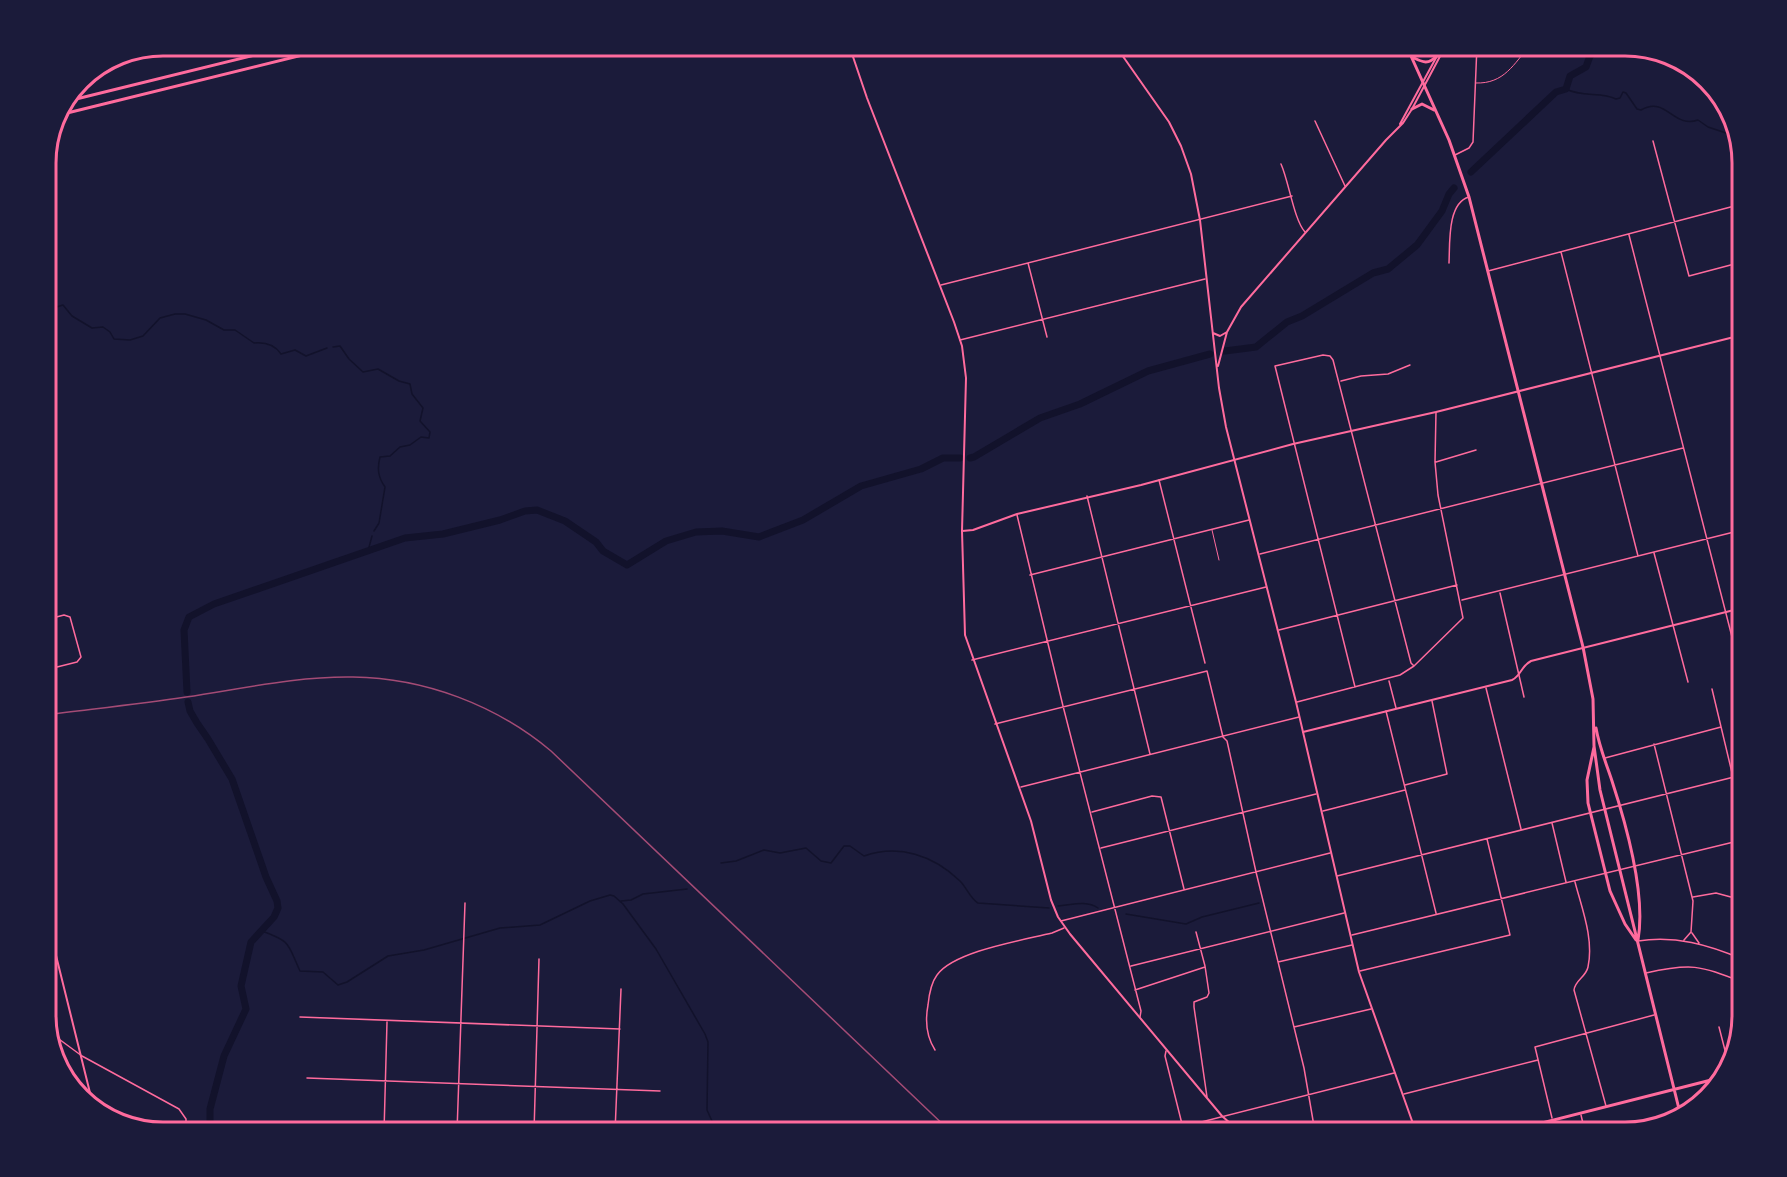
<svg xmlns="http://www.w3.org/2000/svg" width="1787" height="1177" font-family="'Golos Text',sans-serif">
<style>
.lines{fill:none;stroke-linecap:round;stroke-linejoin:round}
.stream{stroke:#12122b;stroke-width:1.5}
.river{stroke:#12122b;stroke-width:7}
.service{stroke:#ff6b9d;stroke-width:1}
.minor{stroke:#ff6b9d;stroke-width:1.5}
.tertiary{stroke:#ff6b9d;stroke-width:2}
.secondary{stroke:#ff6b9d;stroke-width:2}
.primary{stroke:#ff6b9d;stroke-width:3}
.trunk{stroke:#ff6b9d;stroke-width:3}
.rail{stroke:#a44b75;stroke-width:1.5}
.rim{fill:none;stroke:#ff6b9d;stroke-width:3}
</style>
<rect width="100%" height="100%" fill="#1b1b3a"/>
<g class="lines">
<path class="stream" d="M1566,89C1583,98 1601,91 1616,99L1620,98L1623,92L1626,93L1637,109L1641,110C1666,95 1673,129 1698,120L1708,127L1735,136
M45,306L50,309L63,305L72,316L92,328L103,327L110,332L114,339L130,340L143,336L160,318L175,314H185L206,320L224,330H235L254,343C265,342 275,345 281,354L295,350L306,356L327,348
M333,347L340,346L349,359L363,372L378,369L399,381L410,384L412,394L423,408L420,421L430,432L429,438L421,437L410,445L400,447L390,456L380,457C377,469 378,477 385,487L379,523L374,531
M368,551L372,536
M721,863L736,861L764,850L780,853L806,848L821,861L831,863L844,846H850L864,856C899,844 933,855 960,881C967,888 970,898 978,903L1049,908
M621,901L631,900L643,894L687,889
M1058,906C1072,905 1086,900 1098,908
M1126,914L1186,924L1202,917L1259,903
M262,931C292,942 287,943 300,971L323,972L338,985L347,982L388,956L424,950L500,928L540,925L590,901L610,895L614,896L623,904L656,949L705,1034L708,1042L707,1110L717,1132"/>
<path class="river" d="M1471,172L1556,92L1566,89L1570,76L1586,67L1590,56L1605,45
M1225,351L1256,347L1287,322L1302,316L1373,273L1388,269L1417,245L1442,211L1449,194L1454,188
M970,458L974,457L1040,418L1080,404L1148,371L1210,354
M187,692L184,630L189,617L214,604L405,538L443,534L500,520L525,511L537,510L565,521L596,542L603,551L627,565L666,541L696,532L722,531L759,537L803,520L861,486L921,469L943,458H960
M188,702L190,711L197,723L208,739L232,779L266,877L277,901L278,908L274,917L251,942L241,986L246,1009L224,1056L210,1109V1125"/>
<path class="service" d="M1476,83C1504,84 1514,64 1530,45
M1212,530L1219,560"/>
<path class="minor" d="M1315,121L1345,186
M1653,141L1689,276L1742,262
M1455,155L1469,148L1473,142L1477,45
M1281,164C1289,182 1294,220 1305,232
M1734,208L1742,239
M1629,235L1742,676
M1561,252L1638,556
M1028,263L1047,337
M1449,263C1450,244 1447,203 1469,197
M1488,271L1742,204
M941,285L1292,196
M960,340L1205,279
M1341,381L1361,376L1388,374L1410,365
M1436,462L1476,450
M1159,480L1205,663
M1087,496L1150,754
M1017,515L1063,706L1141,1011L1140,1017
M1654,553L1688,682
M1260,554L1683,448
M1030,575L1249,520
M1500,593L1524,697
M1462,600L1742,530
M45,620L64,615L70,617L81,657L77,662L45,670
M1279,630L1457,585
M972,660L1266,587
M1389,681L1396,708
M1355,687L1275,366L1323,355L1330,356L1333,360L1411,663L1414,666
M1486,688L1521,829
M1712,689L1733,777
M1297,702L1400,675L1414,666L1463,618L1438,495L1435,462L1436,412
M1386,711L1436,913
M995,724L1207,671L1223,737L1227,741L1256,872L1304,1068L1315,1132
M1654,744L1693,901L1691,932L1684,940
M1605,758L1721,727
M1405,785L1447,774L1432,701
M1021,787L1299,717
M1323,811L1405,790
M1092,812L1152,796L1161,797L1184,889
M1552,823L1566,882
M1101,848L1316,794
M1337,876L1742,775
M1575,882C1582,909 1594,939 1588,967C1586,977 1575,980 1574,990L1606,1106
M1693,897L1716,893L1742,900
M1061,921L1330,853
M1196,932L1205,966L1209,993L1207,997L1194,1002V1007L1207,1097
M1692,933L1699,943
M1352,935L1742,840
M1638,941C1675,935 1709,945 1742,959
M1278,962L1352,945
M1131,966L1344,913
M1360,971L1510,935L1487,839
M1646,973C1691,963 1699,965 1742,982
M1135,990L1205,967
M300,1017L620,1029
M1294,1027L1371,1009
M1719,1027L1728,1062
M48,1031L82,1056L179,1109L186,1119V1132
M935,1050C926,1036 925,1021 928,1005C929,995 931,983 937,975C954,951 1024,940 1052,933L1064,928
M1166,1051L1165,1056L1184,1132
M307,1078L660,1091
M1404,1094L1538,1060
M1581,1115L1585,1132
M1552,1118L1535,1047L1654,1015
M384,1132L387,1022
M457,1132L465,903
M534,1132L539,959
M615,1132L621,989
M1162,1132L1394,1073"/>
<path class="tertiary" d="M849,45L867,98L954,322L962,346L966,378L962,531L965,635L1031,821L1051,900L1058,917L1070,934L1222,1116L1240,1132
M962,531L973,530L1017,514L1141,485L1293,444L1436,412L1742,335
M1303,732L1512,680C1521,676 1521,666 1531,661L1742,608
M45,911L94,1109"/>
<path class="secondary" d="M1115,45L1169,122L1181,146L1191,174L1200,220L1219,388L1226,427L1296,702L1359,972L1416,1132
M1400,124L1443,45
M1213,333L1220,336L1227,332
M1218,366L1227,332L1241,307L1386,140L1403,123L1412,109L1446,45"/>
<path class="primary" d="M1406,45L1449,140L1469,197L1583,647L1593,699L1594,746L1600,790L1681,1117
M1412,57C1424,63 1428,65 1438,55
M1412,109L1422,104L1434,110
M1596,728C1599,746 1606,763 1612,781C1626,824 1646,895 1638,940
M1594,747L1587,780L1588,803L1610,891L1625,924L1636,940
M1506,1132L1723,1077"/>
<path class="trunk" d="M64,102L296,45
M55,116L343,45"/>
<path class="rail" d="M45,715C92,709 139,704 186,697C241,689 297,676 353,677C425,678 496,705 551,751L951,1132"/>
</g>
<path d="M0 0H1787V1177H0ZM163 56H1625A107 107 0 0 1 1732 163V1015A107 107 0 0 1 1625 1122H163A107 107 0 0 1 56 1015V163A107 107 0 0 1 163 56Z" fill="#1b1b3a" fill-rule="evenodd"/>
<path class="rim" d="M163 56H1625A107 107 0 0 1 1732 163V1015A107 107 0 0 1 1625 1122H163A107 107 0 0 1 56 1015V163A107 107 0 0 1 163 56Z"/>
</svg>
